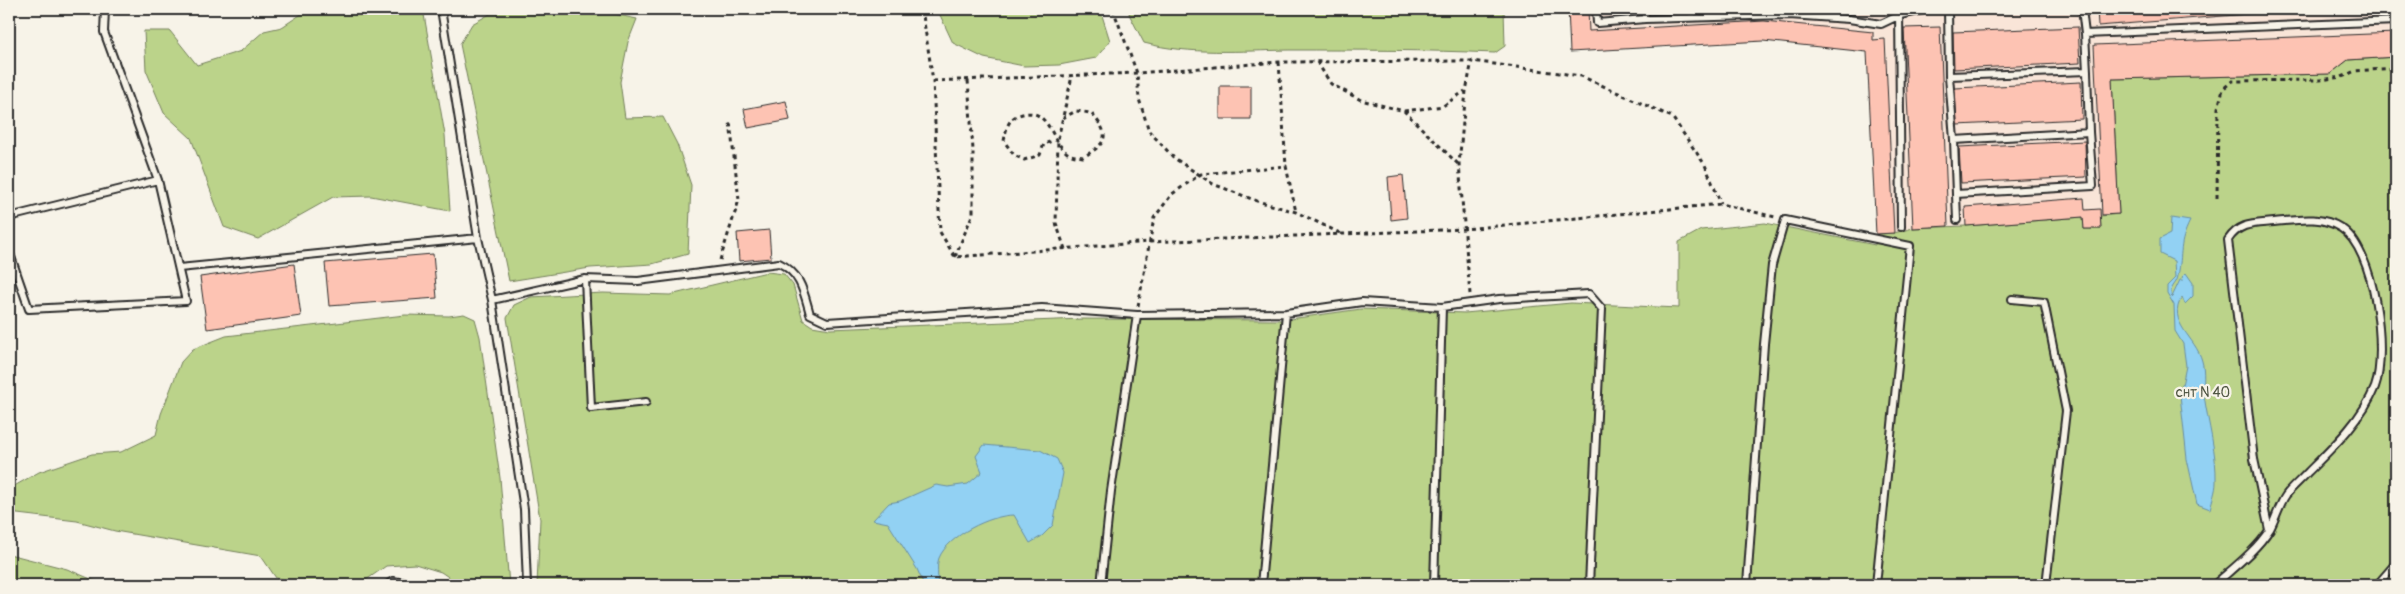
<svg xmlns="http://www.w3.org/2000/svg" width="2405" height="594" font-family="Pangolin,sans-serif">
<style>
.built{fill:#f9e5d8}
.green{fill:#bbd38a;stroke:#737f5a}
.water{fill:#92d1f3;stroke:#698fa3}
.building{fill:#fdc3b3;stroke:#2b2b2b}
.lines{fill:none;stroke-linecap:round;stroke-linejoin:round}
.service-casing{stroke:#2b2b2b;stroke-width:10}
.path{stroke:#2b2b2b;stroke-width:3;stroke-dasharray:4 4;stroke-linecap:butt}
.service{stroke:#f7f3e8;stroke-width:6}
.labels{text-anchor:middle;dominant-baseline:central;stroke-width:4.5;stroke-linejoin:round;paint-order:stroke}
.park-label{font-size:14px;fill:#4f5543;stroke:#f7f3e8}
</style>
<rect width="100%" height="100%" fill="#f7f3e8"/>
<filter id="ink" filterUnits="userSpaceOnUse"><feTurbulence type="fractalNoise" baseFrequency=".02" numOctaves="2"/><feDisplacementMap in="SourceGraphic" scale="10" xChannelSelector="R" yChannelSelector="G"/><feConvolveMatrix kernelMatrix="1 2 1 2 8 2 1 2 1" color-interpolation-filters="sRGB"/></filter>
<g filter="url(#ink)">
<path class="built" d="M1568,9H2396V57L2348,60L2330,74L2112,79L2119,214L2101,229H2084L2083,218L1966,226L1913,228L1894,233L1876,234L1867,52L1763,41L1570,52Z"/>
<path class="green" d="M309,9H423L445,135L450,211L371,196L333,197L258,239L224,227L191,138L164,113L146,70L144,31H170L197,65L241,51L264,31L282,27Z
M499,9H591L637,19L628,42L620,82L625,118L663,117L677,144L691,185L688,254L652,264L590,268L509,281L460,44L472,24Z
M941,9H1100L1110,41L1096,58L1059,65L1024,66L984,58L953,43L940,15Z
M1131,9H1504L1505,46L1495,53C1426,50 1358,50 1289,50C1241,51 1190,55 1144,43L1129,14Z
M2396,57V585H537L540,519L507,318L514,305L531,297L603,293L670,295L767,272L784,274L793,285L803,320L812,326L830,329L1082,319L1283,320L1361,309L1465,313L1571,303L1679,308V242L1701,230L1765,223L1875,245L1876,234L1894,233L1913,228L1966,226L2083,217L2084,229H2101L2100,216L2119,214L2112,79L2330,74L2348,60Z
M464,314L475,319L480,337L500,478L509,585H460L441,572L415,564L386,566L359,585H307L276,578L261,556L115,531L77,521L9,513V489L39,472L92,454L121,452L156,435L161,414L181,362L193,349L226,336L405,315L449,316Z
M9,554L67,569L105,585H9Z"/>
<path class="water" d="M2171,218L2190,221C2178,245 2183,252 2178,276C2177,285 2168,287 2172,297L2180,280H2183L2182,277L2186,273L2193,283V296L2185,304L2182,297C2166,323 2196,337 2202,361C2205,371 2203,384 2204,395C2208,424 2217,453 2216,482C2216,491 2212,500 2210,509L2197,504L2187,459L2180,395L2186,366L2183,344L2175,331L2174,305L2167,293V286L2175,278L2174,261L2160,254V239L2170,234Z
M984,445L1040,450L1057,459L1063,473L1053,525L1042,536L1030,543L1014,515C990,515 948,536 939,558C936,566 939,577 937,585H924L917,569L888,523L873,520L889,503L900,501L936,485L948,487L968,484L982,472L976,456Z"/>
<path class="building" d="M1568,9H1588L1589,31L1764,21L1873,32V40L1885,39L1894,233L1876,234L1867,52L1763,41L1570,52Z
M1605,9H1638V11L1606,13Z
M1652,9H1684V12L1652,13Z
M2097,9H2311L2098,26Z
M1940,27L1948,226L1913,228L1904,28Z
M2078,27L2080,63L1954,69L1953,32Z
M2396,33V57L2348,60L2330,74L2112,79L2119,214L2102,215L2094,45Z
M2081,82L2082,119L1957,125L1955,88Z
M1220,86H1251V119H1220Z
M786,101L790,120L748,128L744,109Z
M2085,141L2086,177L1961,183L1959,147Z
M1403,175L1407,218L1391,220L1388,177Z
M2084,198L2085,210L2100,209L2101,229H2084L2083,217L1966,226L1965,207Z
M769,230L771,258L739,261L737,233Z
M433,254L437,298L329,306L325,263Z
M294,264L301,316L207,329L200,277Z"/>
<g class="lines">
<defs>
<path id="service" d="M441,9L478,238L492,300L524,509L527,585
M1596,9L1597,23L1645,19L1789,15L1849,19L1881,24L1900,15L1928,9
M1645,9V19
M1692,9V17
M1899,9L1901,227
M1948,9L1949,76
M2082,9L2085,34
M2087,71L2089,132
M1954,140L1956,194
M9,217L158,180
M1957,220L1956,194L2093,186L2089,132L1954,140L1949,76L2087,71L2085,34L2396,21
M9,251L29,309L186,301L158,180L104,32L105,9
M179,268L478,238
M585,279L591,408L646,402
M2012,299L2044,302L2066,411L2046,585
M492,300L585,279L638,281L779,263C801,273 804,293 810,314L827,322L1042,308L1137,315L1286,313L1362,302L1442,307L1499,299L1589,294L1602,309L1589,585
M387,585L393,581L417,585
M1101,585L1111,491L1137,315
M1261,585L1286,313
M1434,585L1442,307
M1747,585L1764,344L1772,265L1785,220L1910,246L1876,585
M2214,585C2233,568 2256,551 2270,529C2276,518 2279,505 2286,495C2292,487 2301,480 2307,473C2331,449 2362,420 2375,387C2388,352 2375,249 2341,228C2321,215 2297,220 2274,222C2254,224 2240,222 2228,240L2254,459L2269,530
M2377,585L2396,563"/>
</defs>
<use href="#service" class="service-casing"/>
<path class="path" d="M922,9L933,81L940,232L955,257L1150,242L1465,229L1721,204L1775,217
M1113,9L1137,73L1139,99L1149,131L1174,158L1213,184L1257,201L1296,212L1342,234
M1279,62L1286,166
M1317,62L1331,84L1361,100L1404,111L1458,164
M933,81L1137,73L1279,62L1472,61L1581,76L1672,117L1705,165L1721,204
M1404,111L1443,106L1465,91
M1058,139L1044,144L1040,155L1024,160L1014,155L1004,141C1006,131 1007,119 1019,115C1048,105 1050,138 1065,151C1070,156 1076,156 1083,157C1108,143 1111,135 1091,113L1076,111L1063,118
M2217,198L2218,108L2223,89L2232,81L2320,80L2342,77L2355,71L2396,68
M1065,249L1056,223L1058,139L1072,76
M955,257L973,213V150L968,80
M720,260L739,200L730,122
M1470,294L1459,164L1466,91L1472,61
M1138,306L1154,218L1172,194L1201,174L1286,166L1296,212"/>
<use href="#service" class="service"/>
</g>
</g>
<g class="labels">
<g class="park-label">
<text x="2203" y="392">снт N 40</text>
</g>
</g>
<rect width="2405" height="594" fill="none" stroke="#f7f3e8" stroke-width="30"/>
<rect x="15" y="15" width="2375" height="564" fill="none" stroke="#2b2b2b" stroke-width="2" filter="url(#ink)"/>
</svg>
